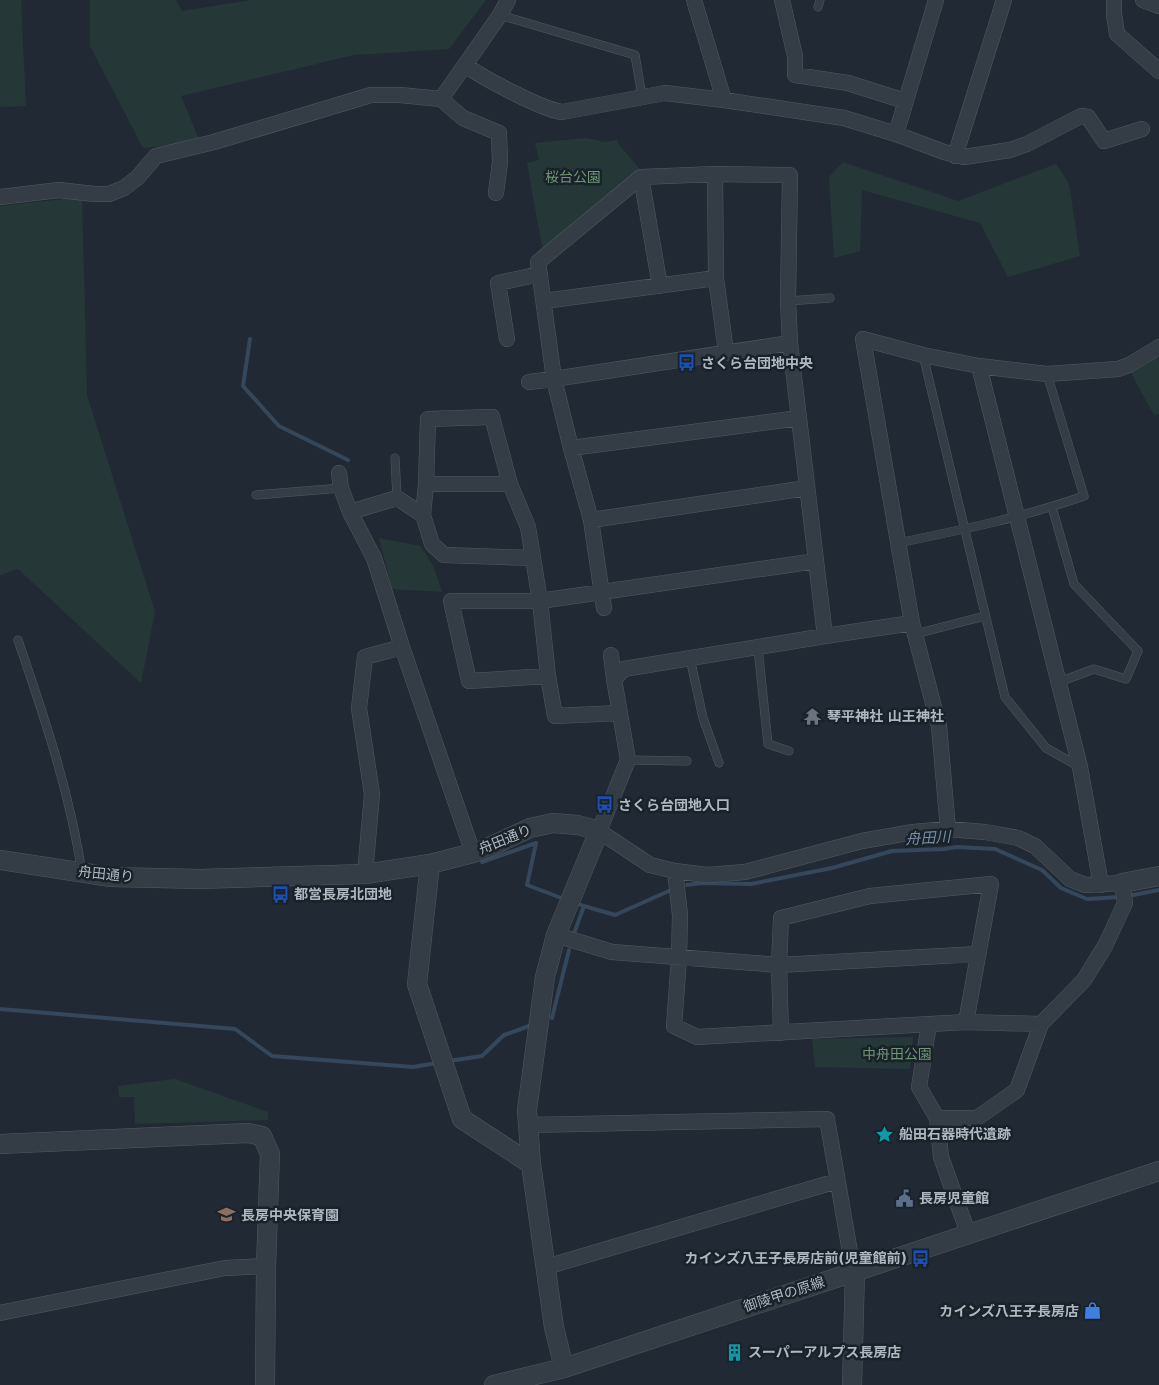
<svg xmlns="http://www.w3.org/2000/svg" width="1159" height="1385" font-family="'DejaVu Sans','Noto Sans JP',sans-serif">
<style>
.green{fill:#253837}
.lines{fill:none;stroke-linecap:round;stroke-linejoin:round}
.stream{stroke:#35475a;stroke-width:4}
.service-casing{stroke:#515a63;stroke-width:9}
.minor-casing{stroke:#515a63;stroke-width:16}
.tertiary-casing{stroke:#515a63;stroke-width:20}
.service{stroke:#343c45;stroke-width:8}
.minor{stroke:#343c45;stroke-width:15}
.tertiary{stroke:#343c45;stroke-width:19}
.labels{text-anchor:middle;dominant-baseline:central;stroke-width:5;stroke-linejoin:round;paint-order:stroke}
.park-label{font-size:14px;fill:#709675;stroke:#192129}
.poi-label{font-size:14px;font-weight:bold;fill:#aeb7c2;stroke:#192129;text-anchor:start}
.street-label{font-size:14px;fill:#aeb7c2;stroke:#192129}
.water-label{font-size:15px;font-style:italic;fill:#788fa8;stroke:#192129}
</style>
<rect width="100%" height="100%" fill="#212a34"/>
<path class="green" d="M0,0H21L26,106L0,107Z
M90,0H176L182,11L251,0H486L449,49L354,55L181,96L200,142L143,148L90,46Z
M586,138L605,142L617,140L619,145L640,169L543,252L527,163L539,160L535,143Z
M843,162L958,201L1056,164L1069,184L1080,256L1008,277L980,223L862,190L860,251L834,258L829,177Z
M82,197L87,395L155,612L141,683L18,569L0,575V206Z
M1158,357L1159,362V414L1154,415L1131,373Z
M379,538L420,546L433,565L442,592L392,589Z
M913,1037L910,1069L815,1067L812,1039Z
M175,1079L268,1112V1120L135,1124L134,1097H119L118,1086Z"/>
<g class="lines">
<path class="stream" d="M250,339L243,386L279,426L348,460
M482,862L536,843L527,885L564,899
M687,885L702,883L751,884L832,868L892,851L944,849L957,847L995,849L1042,870L1061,888L1087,899L1121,897
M1128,896L1159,890
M576,903L584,906
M575,931L584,906L615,915L671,890
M0,1009L235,1029L272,1056L413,1067L437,1063
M552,1018L569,950
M449,1061L482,1056L504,1035L532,1025"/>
<defs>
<path id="service" d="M818,7L820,0
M500,15L635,55L642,96
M788,301L830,298
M923,355L1005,697L1046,748L1080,767
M395,458L397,498
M256,495L341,488
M1052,507L1074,584L1138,651L1126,679L1094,669L1059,682
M898,543C961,530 1024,517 1084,496L1047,374
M915,634L985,616
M18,640C44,716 70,793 82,873
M758,648L768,744L789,751
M690,658L703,718L719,763
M628,760L687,761"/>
<path id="minor" d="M694,0L724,100
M782,0L795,56V75L848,83L905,101
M1114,0V14L1117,34L1159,71
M1143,0L1159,6
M465,65C483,78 541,109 562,112L665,93L724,100L844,118L896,134L944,152L964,157L1010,150L1027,144L1081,116L1088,117L1104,141L1142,129
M441,99L463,118L499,133L500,162L496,193
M896,134L936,0
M955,156L1004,0
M715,174L716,278L726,352
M641,177L660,286
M0,197L59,190L94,194H109L124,188L138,177L156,156L214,142L371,95H400L441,99L500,15L508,0
M544,301L716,278
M507,339L498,283L540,274
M979,366L1080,767L1101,885
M529,382L554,379L538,262L641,177L715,174L790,175L788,301L790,343L825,636
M571,448L799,418
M339,473L341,488L350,512
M426,484H510
M591,520L807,488
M533,558L444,555L432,544L423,515L426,484L428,419L492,417L510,484L528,527L540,601H451L469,681L548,676
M604,608L591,520L571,448L554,379L790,343
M912,623L825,636L624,669L614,679L628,760L599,831L650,865L675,871L707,875L745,872L862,841L913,832L948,829L985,832L1018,838L1035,846L1070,879L1085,885L1122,883L1125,903L1105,946L1084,980L1041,1024L1017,1090L977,1118H937
M402,647L374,558L350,512L397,498L423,515
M611,655L614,679
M619,713L555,716L548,676L540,601L816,561
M948,829L939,726L912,623L863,339L923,355L979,366L1047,374L1118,369L1129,365L1159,347
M675,871L680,915L679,958L674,1026L697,1037L966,1022
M365,874L372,794L359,708L365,657L402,647L473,853
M556,935L612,952L779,965L978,954
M929,1024L919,1087L937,1118L941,1157L968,1233
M781,1033L779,965L781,918L870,896L991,884L966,1022L1041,1024
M528,1125L827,1119L850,1252
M546,1267L837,1181
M0,1313L225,1268L266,1266"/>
<path id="tertiary" d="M0,860L111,877L200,879L365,874L430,864L473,853L483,850L530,828L553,823L578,825L599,831L556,935L545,977L527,1110L531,1164L554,1327L564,1368
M430,864L417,984L462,1119L531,1164
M1122,883L1159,876
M0,1144L248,1133L262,1136L270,1154L266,1266L265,1385
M494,1385L564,1368L1159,1171
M852,1385L855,1271"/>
</defs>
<use href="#service" class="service-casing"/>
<use href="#minor" class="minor-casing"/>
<use href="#tertiary" class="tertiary-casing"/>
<use href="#service" class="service"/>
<use href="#minor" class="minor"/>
<use href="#tertiary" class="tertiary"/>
</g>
<defs>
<symbol id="bus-bare" viewBox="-9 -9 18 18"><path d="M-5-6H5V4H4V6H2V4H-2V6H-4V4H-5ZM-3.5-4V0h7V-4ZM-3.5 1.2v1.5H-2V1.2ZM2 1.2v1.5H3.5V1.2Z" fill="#1a4fb4" stroke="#192129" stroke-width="2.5" paint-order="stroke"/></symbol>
<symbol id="temple-bare" viewBox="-9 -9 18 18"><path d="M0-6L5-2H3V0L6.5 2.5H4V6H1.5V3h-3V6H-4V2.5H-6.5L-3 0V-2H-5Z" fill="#6b7280" stroke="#192129" stroke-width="2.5" paint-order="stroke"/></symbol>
<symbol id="sight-bare" viewBox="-9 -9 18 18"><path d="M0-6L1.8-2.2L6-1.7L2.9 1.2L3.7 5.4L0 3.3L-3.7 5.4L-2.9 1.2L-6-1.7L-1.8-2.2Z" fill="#0f9aa8" stroke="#192129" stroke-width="2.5" paint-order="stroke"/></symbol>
<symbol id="civic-bare" viewBox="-9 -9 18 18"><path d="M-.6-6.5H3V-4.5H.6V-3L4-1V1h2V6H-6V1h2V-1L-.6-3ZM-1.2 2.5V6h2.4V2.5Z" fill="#5c6f8a" stroke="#192129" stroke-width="2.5" paint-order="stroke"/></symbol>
<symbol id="school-bare" viewBox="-9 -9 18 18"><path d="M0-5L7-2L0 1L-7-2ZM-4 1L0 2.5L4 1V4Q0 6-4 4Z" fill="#8d6e63" stroke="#192129" stroke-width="2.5" paint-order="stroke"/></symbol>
<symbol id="shop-bare" viewBox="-9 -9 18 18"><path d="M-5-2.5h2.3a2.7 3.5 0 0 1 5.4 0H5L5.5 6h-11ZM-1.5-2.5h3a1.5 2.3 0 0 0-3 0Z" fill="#3f7fe0" stroke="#192129" stroke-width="2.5" paint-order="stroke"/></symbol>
<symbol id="building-bare" viewBox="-9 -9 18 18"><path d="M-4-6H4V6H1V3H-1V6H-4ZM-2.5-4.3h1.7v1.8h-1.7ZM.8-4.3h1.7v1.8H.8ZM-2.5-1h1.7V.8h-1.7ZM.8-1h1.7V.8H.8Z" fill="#0f9aa8" stroke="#192129" stroke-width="2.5" paint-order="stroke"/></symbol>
</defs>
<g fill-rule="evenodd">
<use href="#bus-bare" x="674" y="350" width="25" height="25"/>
<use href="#temple-bare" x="800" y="704" width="25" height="25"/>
<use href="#bus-bare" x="592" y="792" width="25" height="25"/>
<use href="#bus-bare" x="268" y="882" width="25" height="25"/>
<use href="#sight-bare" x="872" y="1122" width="25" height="25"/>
<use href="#civic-bare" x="892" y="1186" width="25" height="25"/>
<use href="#school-bare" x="214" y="1202" width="25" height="25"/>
<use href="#bus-bare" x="908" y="1246" width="25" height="25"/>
<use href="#shop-bare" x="1080" y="1298" width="25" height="25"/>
<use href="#building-bare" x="722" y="1340" width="25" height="25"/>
</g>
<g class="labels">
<g class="park-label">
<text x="573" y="177">桜台公園</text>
<text x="897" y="1054">中舟田公園</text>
</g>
<g class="poi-label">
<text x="701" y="363">さくら台団地中央</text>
<text x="827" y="716">琴平神社 山王神社</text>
<text x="618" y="805">さくら台団地入口</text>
<text x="294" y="894">都営長房北団地</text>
<text x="899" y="1134">船田石器時代遺跡</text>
<text x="919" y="1198">長房児童館</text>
<text x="241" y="1215">長房中央保育園</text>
<text x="907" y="1258" text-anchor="end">カインズ八王子長房店前(児童館前)</text>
<text x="1079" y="1311" text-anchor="end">カインズ八王子長房店</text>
<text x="748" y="1352">スーパーアルプス長房店</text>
</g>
<g class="street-label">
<text transform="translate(505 839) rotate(-22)">舟田通り</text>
<text transform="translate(106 874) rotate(6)">舟田通り</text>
<text transform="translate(784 1294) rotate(-18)">御陵甲の原線</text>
</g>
<g class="water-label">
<text transform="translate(928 838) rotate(-3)">舟田川</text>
</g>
</g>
</svg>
